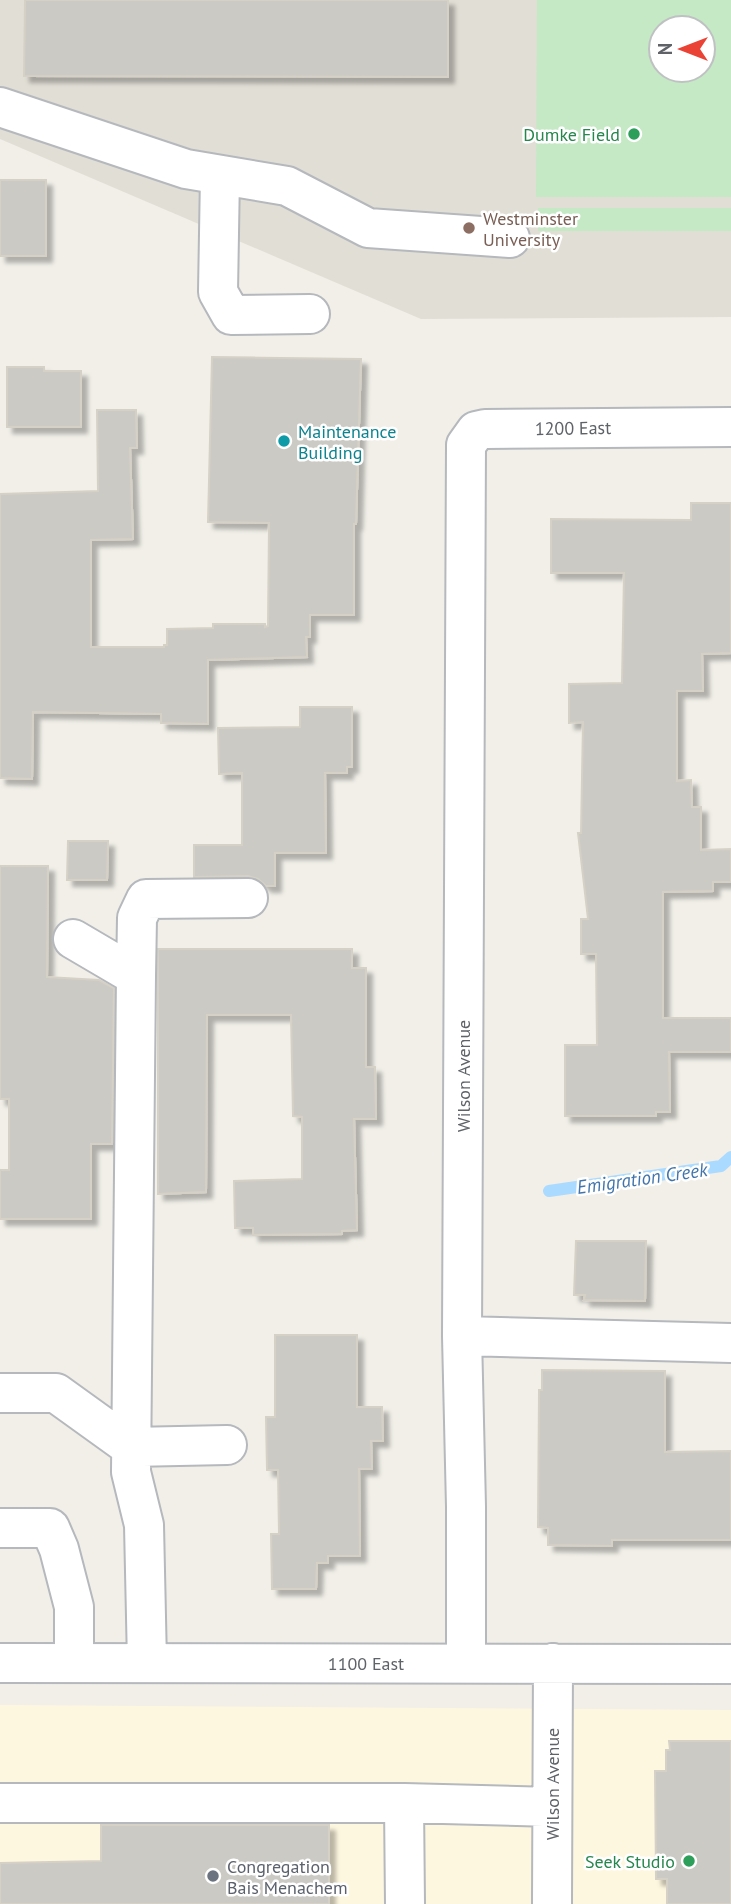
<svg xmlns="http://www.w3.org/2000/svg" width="731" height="1904" font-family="'PT Sans',sans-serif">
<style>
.commercial{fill:#fef7e0}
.education{fill:#e1ded6;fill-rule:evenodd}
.green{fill:#c5e8c5;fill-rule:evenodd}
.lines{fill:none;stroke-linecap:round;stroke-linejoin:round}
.stream{stroke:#aadaff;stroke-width:12}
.building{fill:#cccac5;stroke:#d6d1c6;stroke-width:2;filter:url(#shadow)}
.minor-casing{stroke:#b5b8bc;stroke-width:42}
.minor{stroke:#fff;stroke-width:38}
.leisure-dot{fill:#2e9e5b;stroke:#fff;stroke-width:2.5}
.education-dot{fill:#8d6e63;stroke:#fff;stroke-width:2.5}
.culture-dot{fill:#0f9aa8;stroke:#fff;stroke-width:2.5}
.worship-dot{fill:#6b7280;stroke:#fff;stroke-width:2.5}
.labels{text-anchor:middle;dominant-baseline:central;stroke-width:5;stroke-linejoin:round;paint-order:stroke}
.leisure-label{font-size:18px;fill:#27864d;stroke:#fff;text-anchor:end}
.education-label{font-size:18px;fill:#785e54;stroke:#fff;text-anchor:start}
.street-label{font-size:18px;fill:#5f6368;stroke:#fff}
.culture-label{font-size:18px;fill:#0d838f;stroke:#fff;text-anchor:start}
.worship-label{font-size:18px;fill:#5b616d;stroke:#fff;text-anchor:start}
.water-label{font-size:19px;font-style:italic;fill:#4174aa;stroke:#fff}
</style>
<defs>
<filter id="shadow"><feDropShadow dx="6" dy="6" stdDeviation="2" flood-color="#0004"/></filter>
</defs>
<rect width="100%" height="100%" fill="#f1efe8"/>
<path class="commercial" d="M0,1705L731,1710V1904H0Z"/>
<path class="education" d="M0,0H731V317L421,319L0,139ZM661,28H703V70H661Z"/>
<path class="green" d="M537,0H731V197H536ZM703,28V70H661V28Z
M538,208H731V231H538Z"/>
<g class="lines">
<path class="stream" d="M549,1191L721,1166L731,1157"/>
</g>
<path class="building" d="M25,0H448V77L24,76Z
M0,180H46V256H0Z
M212,357L361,359L356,524H354V615H310V637H306L307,657L208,660V724L161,723V714L33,712L32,779L0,778V494L98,491L97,410H136L137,448H130L133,539L91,540V647H164V645H167V629L213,628V624H265V627L268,626L269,523L208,522Z
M7,367H44V371H81V427H7Z
M691,503H731V653L702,654L703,691H677V781L691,780L692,807H701V850L731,849V882H713V891L663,892V1018H731V1052H669L670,1112H656V1116H565V1045H597L596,954H581V919H588L578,833H581L583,722L569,723V684L622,683L624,573H551V519L691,520Z
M300,707H352V767H347V773H325L326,853H275V886H266L258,879L248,876L194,877V845H242V773L219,774L218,728L300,727Z
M68,841H108L107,880H67Z
M0,866H48L47,977L99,980L114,988L112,1144H91V1219H0V1170H9V1099H0Z
M158,949H352V968H366V1067H375L376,1119H354L357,1230L342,1231V1234L253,1235V1228H235L234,1181L302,1179V1117L293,1116L291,1015H207L206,1192L158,1194Z
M576,1241H646L645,1301L584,1300L585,1295H574Z
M275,1335H357V1407H382L383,1441H371L372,1469H359L360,1556H328V1563H317L316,1589H272L271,1534H279L278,1470H267L266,1417H275Z
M542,1370L665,1371V1452L731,1451V1540H612V1546L548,1545V1528L538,1527L539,1390H542Z
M669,1741H731V1904H667V1879H656L655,1771H666V1750H670Z
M101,1825H329V1904H0V1863L101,1861Z"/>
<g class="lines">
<defs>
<path id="minor" d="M0,107L186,169L287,186L368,228L510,238
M220,175L218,292L231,315L310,314
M73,939L136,976L131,1472L144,1525L147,1663
M136,976L137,918L146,899L248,898
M462,1336L731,1343
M0,1393H56L131,1447L227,1445
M0,1528H50L59,1549L74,1607V1663
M0,1663L731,1664
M466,1663V1507L462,1336L466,445L476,431L485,429L731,427
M0,1803H404L552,1807
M404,1803L405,1904
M552,1904L553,1663"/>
</defs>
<use href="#minor" class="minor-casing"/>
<use href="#minor" class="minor"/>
</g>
<g class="leisure-dot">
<circle cx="634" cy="134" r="7"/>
<circle cx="689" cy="1861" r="7"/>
</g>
<circle class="education-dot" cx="469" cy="228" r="7"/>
<circle class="culture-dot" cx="284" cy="441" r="7"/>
<circle class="worship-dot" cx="213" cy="1876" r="7"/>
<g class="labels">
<g class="leisure-label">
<text x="620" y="134">Dumke Field</text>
<text x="675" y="1861">Seek Studio</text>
</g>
<g class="education-label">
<text x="483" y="218">Westminster<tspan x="483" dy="21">University</tspan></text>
</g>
<g class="street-label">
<text transform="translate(573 428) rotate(-1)">1200 East</text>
<text transform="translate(463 1076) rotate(-90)">Wilson Avenue</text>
<text x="366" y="1663">1100 East</text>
<text transform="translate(552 1784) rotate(-90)">Wilson Avenue</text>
</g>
<g class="culture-label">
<text x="298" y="431">Maintenance<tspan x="298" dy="21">Building</tspan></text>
</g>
<g class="worship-label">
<text x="227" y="1866">Congregation<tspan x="227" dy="21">Bais Menachem</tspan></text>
</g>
<g class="water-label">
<text transform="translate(642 1178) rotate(-8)">Emigration Creek</text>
</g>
</g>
<g transform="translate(682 49) rotate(270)"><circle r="33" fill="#ffffff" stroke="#bfc1c3" stroke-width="2"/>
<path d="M0-5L12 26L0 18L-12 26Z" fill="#ea4335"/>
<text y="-10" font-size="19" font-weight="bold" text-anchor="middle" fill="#5f6368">N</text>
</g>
</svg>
